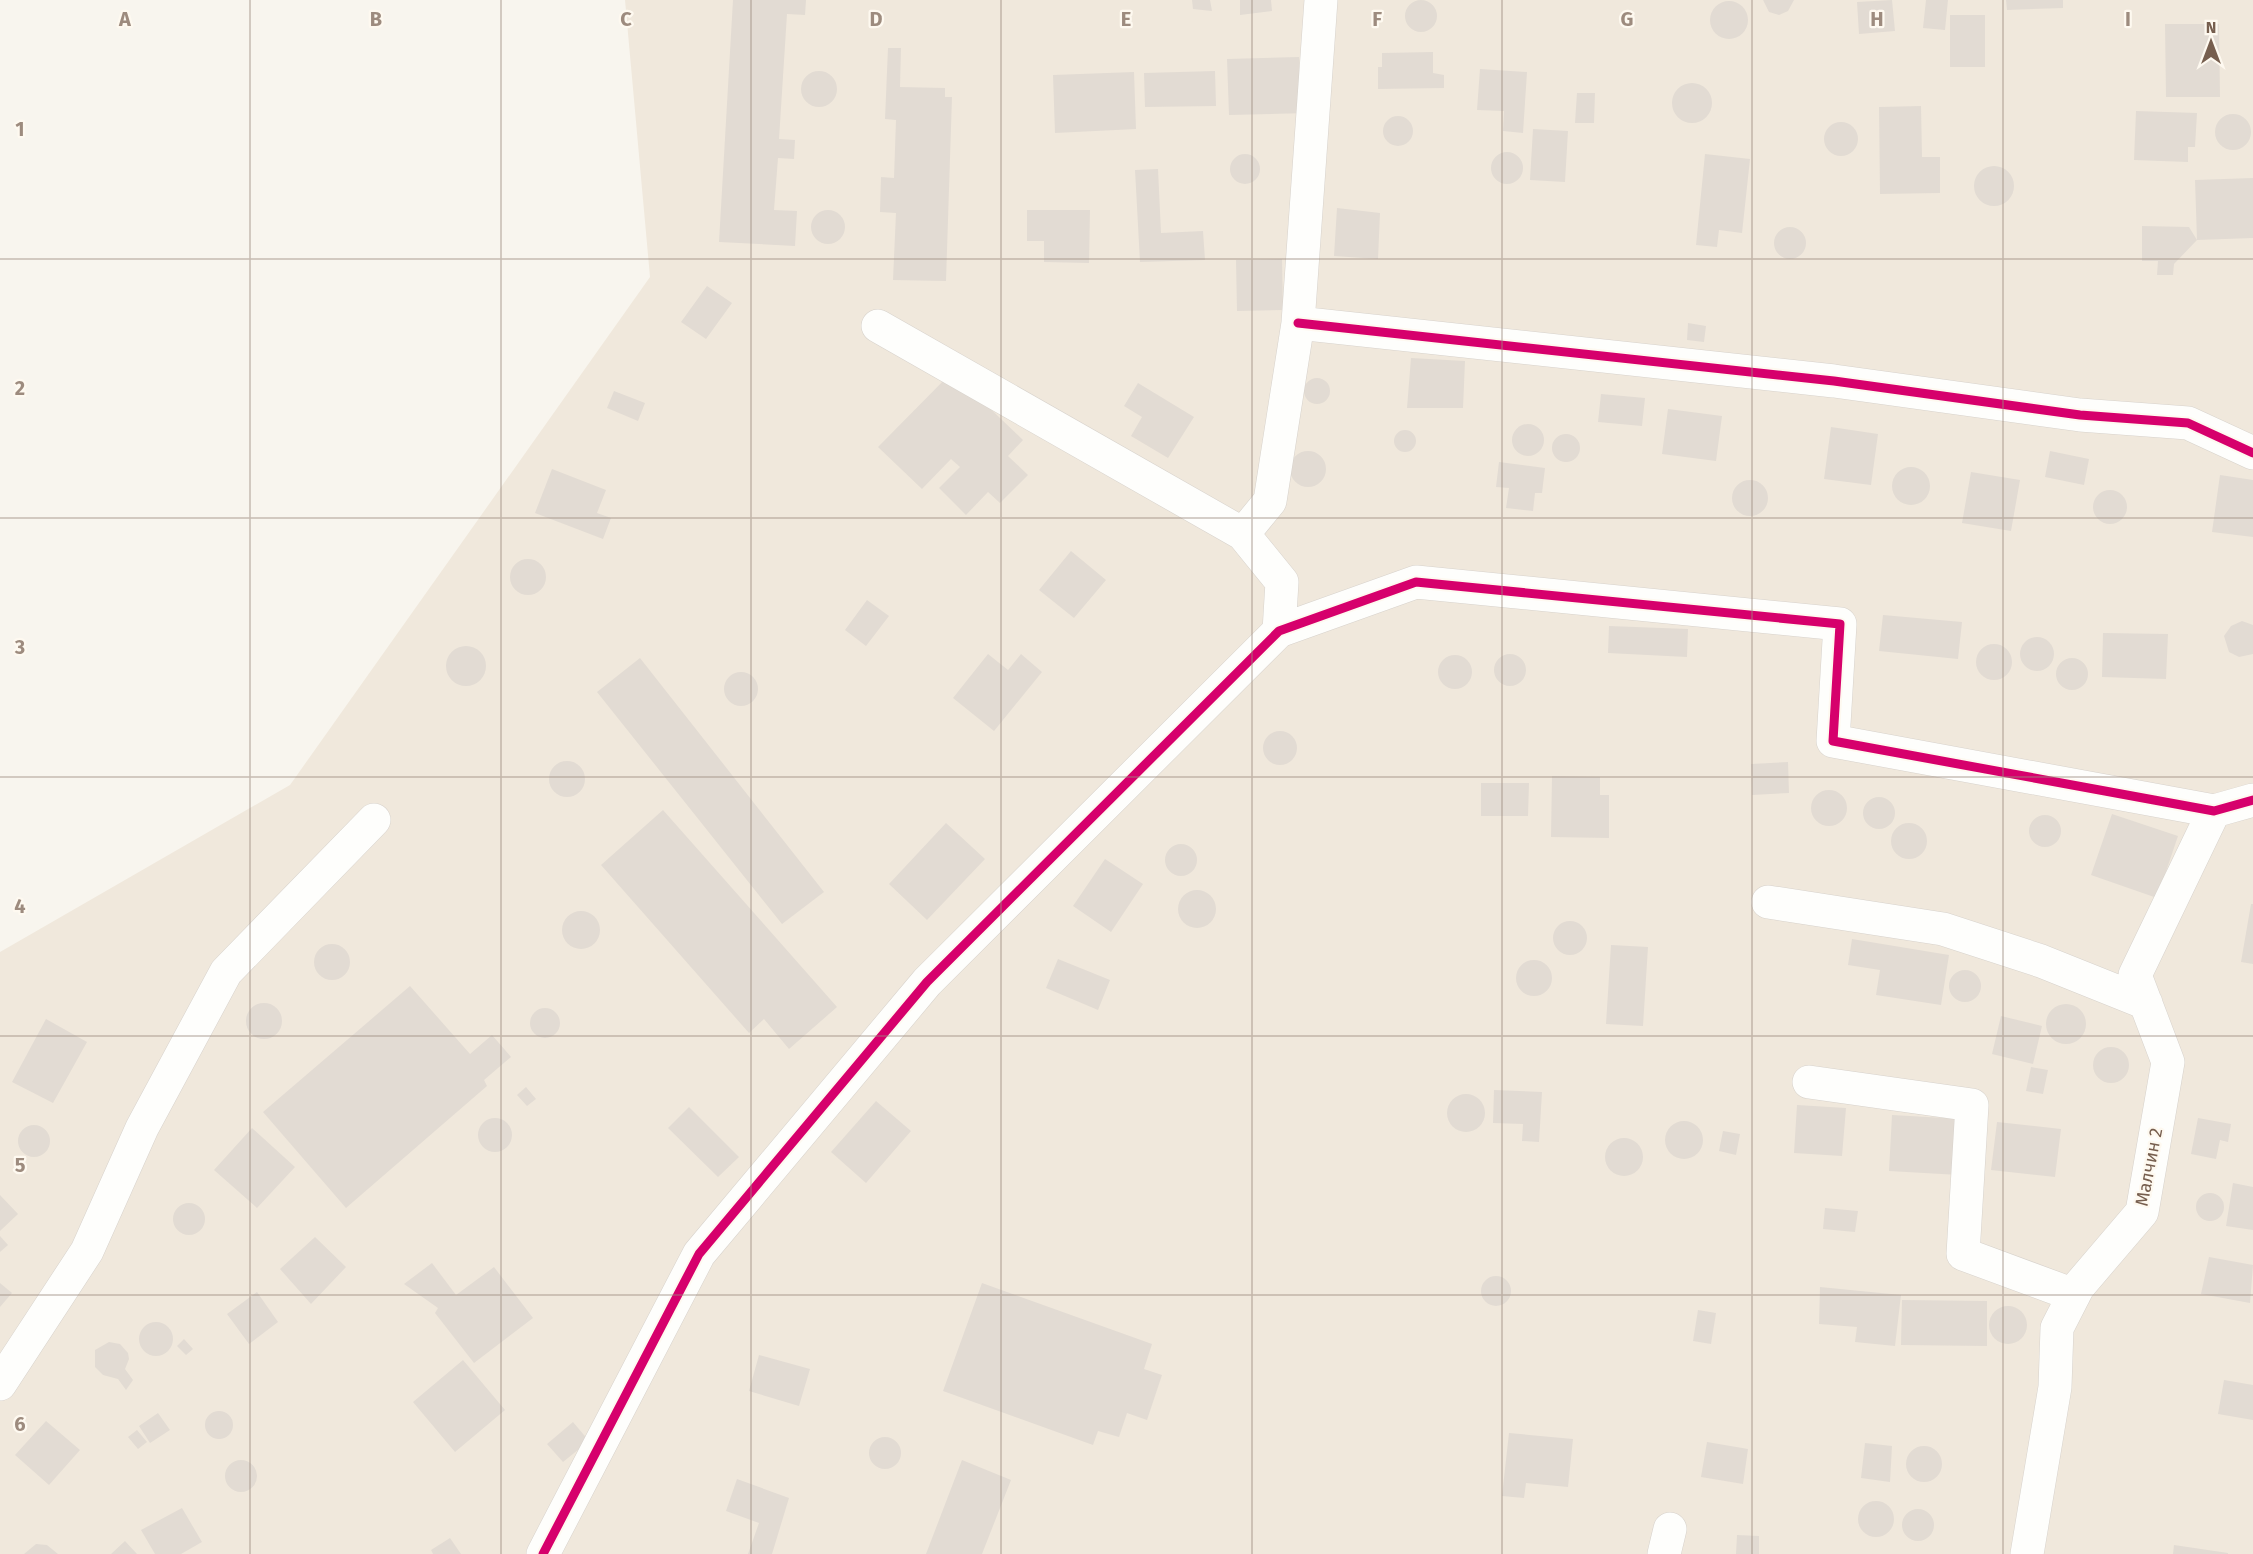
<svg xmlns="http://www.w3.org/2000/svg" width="2253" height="1554" font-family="'Fira Sans',sans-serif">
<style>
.residential{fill:#f0e8dc}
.building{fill:#e2dbd3}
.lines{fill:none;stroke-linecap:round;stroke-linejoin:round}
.minor-casing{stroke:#d7d2cc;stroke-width:34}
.minor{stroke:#fefefc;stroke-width:33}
.cycleway-casing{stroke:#fef9f0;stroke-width:13}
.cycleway{stroke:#d6006c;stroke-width:9}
.grid{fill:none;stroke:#9d8b7e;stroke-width:1.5;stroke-opacity:0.55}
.labels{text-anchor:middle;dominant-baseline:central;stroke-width:4.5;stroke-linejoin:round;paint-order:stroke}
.street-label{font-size:18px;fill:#765e4e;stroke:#fef9f0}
.grid-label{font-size:20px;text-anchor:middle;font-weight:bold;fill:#9d8b7e;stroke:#fef9f0;stroke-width:4.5;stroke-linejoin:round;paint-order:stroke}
</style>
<rect width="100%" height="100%" fill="#f8f5ee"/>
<path class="residential" d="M625,0H2253V1554H0V952L290,785L650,277Z"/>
<path class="building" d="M733,0H806L805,15L787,14L779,139L795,140L794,159L778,158L774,210L797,211L795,246L719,242Z
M1192,0H1210L1212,11L1193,9Z
M1240,0H1271L1272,11L1240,15Z
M1763,0H1794L1788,11L1779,15L1769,12Z
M1892,0L1895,31L1859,34L1857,2Z
M1926,0H1948L1945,30L1923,28Z
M2006,0H2063V8L2007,10Z
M1405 16a16 16 0 1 1 32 0a16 16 0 1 1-32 0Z
M1710 20a19 19 0 1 1 38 0a19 19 0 1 1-38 0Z
M1950,15H1985V67H1950Z
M2165,24H2219L2220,97H2166Z
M888,48H901L900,87L945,88V97H952L946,281L893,280L896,213L880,212L881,177L894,178L896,120L885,119Z
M1433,52V73L1444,75V88L1378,89V67H1382V53Z
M1299,57V79L1308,113L1229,115L1227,59Z
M1480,69L1527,72L1523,133L1503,131L1504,111L1477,110Z
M1215,71L1216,106L1145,107L1144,73Z
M801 89a18 18 0 1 1 36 0a18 18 0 1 1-36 0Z
M1134,72L1136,129L1055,133L1053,75Z
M1672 103a20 20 0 1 1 40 0a20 20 0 1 1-40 0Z
M1577,93H1595L1594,123H1575Z
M1921,106L1922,157H1940V193L1880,194L1879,107Z
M2136,111L2197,113L2195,147H2188V162L2134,160Z
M2215 132a18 18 0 1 1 36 0a18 18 0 1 1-36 0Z
M1383 131a15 15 0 1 1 30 0a15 15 0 1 1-30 0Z
M1824 139a17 17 0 1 1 34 0a17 17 0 1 1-34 0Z
M1533,129L1568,131L1565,182L1530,180Z
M1491 168a16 16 0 1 1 32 0a16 16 0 1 1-32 0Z
M1705,154L1750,159L1742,233L1719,230L1717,247L1696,245Z
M1230 169a15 15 0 1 1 30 0a15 15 0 1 1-30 0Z
M1974 186a20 20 0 1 1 40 0a20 20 0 1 1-40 0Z
M1158,169L1161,233L1203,231L1205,260L1140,262L1135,170Z
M2253,178V238L2197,240L2174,264L2173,275H2157L2158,261H2142V226L2189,227L2197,240L2195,180Z
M1337,208L1380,213L1378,259L1334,256Z
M1027,210H1090L1089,263L1044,262V241H1027Z
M811 227a17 17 0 1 1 34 0a17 17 0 1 1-34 0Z
M1774 243a16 16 0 1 1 32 0a16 16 0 1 1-32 0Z
M1282,259L1283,310L1237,311L1236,260Z
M707,286L732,303L706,339L681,322Z
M1688,323L1706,326L1704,342L1687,340Z
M1411,358L1465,361L1463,408H1407Z
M952,372L1023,440L1008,456L1028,475L1000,503L988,492L966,515L939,488L960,467L951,459L922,489L878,447Z
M1304 391a13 13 0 1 1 26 0a13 13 0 1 1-26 0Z
M1138,383L1194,417L1168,458L1131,436L1142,417L1124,406Z
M614,391L645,403L638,421L607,408Z
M1601,394L1645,398L1642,426L1598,422Z
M1668,409L1722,416L1716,461L1662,454Z
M1512 440a16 16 0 1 1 32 0a16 16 0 1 1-32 0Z
M1831,427L1878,434L1871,485L1824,479Z
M1394 441a11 11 0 1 1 22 0a11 11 0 1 1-22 0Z
M1552 448a14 14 0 1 1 28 0a14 14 0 1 1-28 0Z
M2050,451L2089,459L2084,485L2045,477Z
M1290 469a18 18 0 1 1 36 0a18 18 0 1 1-36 0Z
M1499,462L1545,468L1542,493H1535L1533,511L1506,508L1509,488L1496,487Z
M1892 486a19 19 0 1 1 38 0a19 19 0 1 1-38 0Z
M552,469L606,490L597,513L611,518L603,539L535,513Z
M1971,472L2020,480L2011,531L1962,523Z
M2220,475L2253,480V537L2212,532Z
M1732 498a18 18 0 1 1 36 0a18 18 0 1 1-36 0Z
M2093 507a17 17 0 1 1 34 0a17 17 0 1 1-34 0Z
M1071,551L1106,580L1074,618L1039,590Z
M510 577a18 18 0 1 1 36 0a18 18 0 1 1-36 0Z
M867,600L889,616L866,646L845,630Z
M1883,615L1962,622L1958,659L1879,651Z
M2242,621L2253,625V654L2239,657L2229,652L2224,636L2231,626Z
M1609,626L1688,629L1687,657L1608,653Z
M2103,633L2168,634L2166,679L2102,677Z
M2020 654a17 17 0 1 1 34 0a17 17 0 1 1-34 0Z
M1976 662a18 18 0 1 1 36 0a18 18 0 1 1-36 0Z
M446 666a20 20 0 1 1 40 0a20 20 0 1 1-40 0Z
M1494 670a16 16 0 1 1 32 0a16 16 0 1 1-32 0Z
M988,654L1008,670L1021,654L1042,672L994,731L953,698Z
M1438 672a17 17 0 1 1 34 0a17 17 0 1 1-34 0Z
M2056 674a16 16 0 1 1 32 0a16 16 0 1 1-32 0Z
M640,658L824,892L782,924L597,692Z
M724 689a17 17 0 1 1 34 0a17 17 0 1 1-34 0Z
M1263 748a17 17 0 1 1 34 0a17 17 0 1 1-34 0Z
M549 779a18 18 0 1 1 36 0a18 18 0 1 1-36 0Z
M1788,762L1789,793L1752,795L1751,764Z
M1552,776L1600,777V795H1609V838L1551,837Z
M1481,783H1529L1528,816H1481Z
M1811 808a18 18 0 1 1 36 0a18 18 0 1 1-36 0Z
M1863 813a16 16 0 1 1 32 0a16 16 0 1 1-32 0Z
M663,810L837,1007L789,1049L764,1019L749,1033L601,865Z
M2112,814L2178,836L2157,898L2091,875Z
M2029 831a16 16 0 1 1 32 0a16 16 0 1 1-32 0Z
M946,823L985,859L927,920L889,884Z
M1891 841a18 18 0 1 1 36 0a18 18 0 1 1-36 0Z
M1165 860a16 16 0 1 1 32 0a16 16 0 1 1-32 0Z
M1105,859L1143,884L1111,932L1073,906Z
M1178 909a19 19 0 1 1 38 0a19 19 0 1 1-38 0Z
M2251,904H2253V964L2241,962Z
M562 930a19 19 0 1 1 38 0a19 19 0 1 1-38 0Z
M1553 938a17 17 0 1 1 34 0a17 17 0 1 1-34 0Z
M1852,939L1949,955L1941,1005L1876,995L1880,970L1848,965Z
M314 962a18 18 0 1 1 36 0a18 18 0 1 1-36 0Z
M1611,945L1648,947L1643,1026L1606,1024Z
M1058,959L1110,980L1098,1010L1046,988Z
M1516 978a18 18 0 1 1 36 0a18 18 0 1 1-36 0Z
M1949 986a16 16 0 1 1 32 0a16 16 0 1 1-32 0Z
M410,986L470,1054L492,1035L511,1057L484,1080L487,1086L346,1208L263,1112Z
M246 1021a18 18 0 1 1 36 0a18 18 0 1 1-36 0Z
M2046 1024a20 20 0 1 1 40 0a20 20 0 1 1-40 0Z
M530 1023a15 15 0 1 1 30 0a15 15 0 1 1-30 0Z
M2001,1016L2042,1026L2033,1064L1992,1054Z
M46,1019L87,1042L53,1103L12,1082Z
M2093 1065a18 18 0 1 1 36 0a18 18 0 1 1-36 0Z
M2031,1067L2048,1070L2043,1094L2026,1091Z
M526,1087L536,1099L527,1106L517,1095Z
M1494,1090L1542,1092L1539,1142L1522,1141L1523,1124L1493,1123Z
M1447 1113a19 19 0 1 1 38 0a19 19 0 1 1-38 0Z
M876,1101L911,1131L866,1183L831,1152Z
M1797,1105L1846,1108L1842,1156L1794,1153Z
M689,1107L739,1157L718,1177L668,1128Z
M1892,1115L1962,1119L1959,1175L1889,1171Z
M478 1135a17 17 0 1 1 34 0a17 17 0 1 1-34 0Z
M2198,1118L2231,1124L2228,1142L2220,1140L2216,1159L2191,1154Z
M1665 1140a19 19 0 1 1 38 0a19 19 0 1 1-38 0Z
M1997,1122L2061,1129L2055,1177L1991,1170Z
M18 1141a16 16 0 1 1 32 0a16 16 0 1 1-32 0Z
M252,1128L295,1167L257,1208L214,1170Z
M1723,1131L1740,1134L1736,1155L1719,1151Z
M1605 1157a19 19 0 1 1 38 0a19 19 0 1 1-38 0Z
M2233,1183L2253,1187V1230L2226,1226Z
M2196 1207a14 14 0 1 1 28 0a14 14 0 1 1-28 0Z
M0,1195L18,1214L0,1231Z
M173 1219a16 16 0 1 1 32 0a16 16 0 1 1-32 0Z
M1825,1208L1858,1211L1855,1232L1823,1229Z
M0,1236L8,1245L0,1252Z
M315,1237L346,1267L311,1304L280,1269Z
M2209,1257L2253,1265L2250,1303L2201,1294Z
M432,1263L456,1295L494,1267L533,1318L474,1363L435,1313L438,1308L404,1284Z
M1481 1291a15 15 0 1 1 30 0a15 15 0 1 1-30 0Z
M0,1283L12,1293L0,1307Z
M982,1283L1152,1344L1144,1369L1162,1375L1147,1420L1127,1413L1119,1437L1098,1431L1093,1445L943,1391Z
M1820,1287L1901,1295L1895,1346L1855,1342L1857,1327L1819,1324Z
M257,1292L278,1322L249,1344L227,1314Z
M1902,1300L1987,1301V1346L1901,1345Z
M1989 1325a19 19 0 1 1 38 0a19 19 0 1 1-38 0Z
M1698,1310L1716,1313L1711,1344L1693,1341Z
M139 1339a17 17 0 1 1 34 0a17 17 0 1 1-34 0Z
M184,1339L193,1349L186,1355L177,1346Z
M109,1342L120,1344L128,1353L129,1359L125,1369L133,1380L126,1390L118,1379L103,1375L95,1367V1350Z
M759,1355L810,1369L799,1406L749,1391Z
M463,1360L505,1410L455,1452L413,1402Z
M2224,1380L2253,1385V1420L2218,1414Z
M205 1425a14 14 0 1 1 28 0a14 14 0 1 1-28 0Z
M158,1413L170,1430L150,1443L139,1426Z
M46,1421L80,1450L49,1485L15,1455Z
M573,1422L589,1441L563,1462L547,1444Z
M137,1430L147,1442L138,1449L128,1437Z
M1509,1433L1573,1439L1568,1487L1526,1483L1524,1498L1502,1496Z
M869 1453a16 16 0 1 1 32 0a16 16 0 1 1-32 0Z
M1707,1442L1748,1449L1743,1484L1701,1477Z
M1865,1443L1892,1446L1890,1482L1861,1478Z
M1906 1464a18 18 0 1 1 36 0a18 18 0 1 1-36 0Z
M962,1460L1011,1480L982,1554H926Z
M225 1476a16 16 0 1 1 32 0a16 16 0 1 1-32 0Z
M737,1479L789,1498L772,1554H748L759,1523L726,1511Z
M1858 1519a18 18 0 1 1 36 0a18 18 0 1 1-36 0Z
M182,1508L202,1542L181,1554H155L141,1530Z
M1902 1525a16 16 0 1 1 32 0a16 16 0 1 1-32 0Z
M1737,1535L1759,1536V1554H1736Z
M450,1538L461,1554H433L431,1550Z
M125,1541L137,1554H111Z
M36,1544L47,1545L58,1554H24Z
M2174,1545L2228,1553V1554H2173Z"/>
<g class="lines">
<defs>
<path id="minor" d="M1298,323L1834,381L2080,415L2188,423L2253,453
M878,326L1243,534L1282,582L1279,631
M1243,534L1270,501L1298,323L1321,0
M1768,902L1943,929L2041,961L2146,1003
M1809,1082L1972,1105L1963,1254L2074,1295
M0,1384L87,1251L142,1128L226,972L374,820
M543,1554L699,1254L927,982L1279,631L1416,582L1840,624L1833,741L2214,811L2253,800
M1664,1554L1670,1529
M2027,1554L2055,1387L2057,1328L2078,1287L2142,1212L2168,1062L2135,975L2214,811"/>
</defs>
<use href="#minor" class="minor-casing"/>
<use href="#minor" class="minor"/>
<defs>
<path id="cycleway" d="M1298,323L1834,381L2080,415L2188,423L2253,453
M543,1554L699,1254L927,982L1279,631L1416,582L1840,624L1833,741L2214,811L2253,800"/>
</defs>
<use href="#cycleway" class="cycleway-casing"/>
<use href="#cycleway" class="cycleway"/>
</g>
<path class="grid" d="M250,0V1554M501,0V1554M751,0V1554M1001,0V1554M1252,0V1554M1502,0V1554M1752,0V1554M2003,0V1554M0,259H2253M0,518H2253M0,777H2253M0,1036H2253M0,1295H2253"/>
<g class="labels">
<g class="street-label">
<text transform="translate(2149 1167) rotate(-79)">Малчин 2</text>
</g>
</g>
<g class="grid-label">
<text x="125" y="26">A</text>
<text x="376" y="26">B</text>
<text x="626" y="26">C</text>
<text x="876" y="26">D</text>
<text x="1126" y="26">E</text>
<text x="1377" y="26">F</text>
<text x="1627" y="26">G</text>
<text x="1877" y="26">H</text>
<text x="2128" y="26">I</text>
<text x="20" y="136">1</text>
<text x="20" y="395">2</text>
<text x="20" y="654">3</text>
<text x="20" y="913">4</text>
<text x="20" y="1172">5</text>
<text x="20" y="1431">6</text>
</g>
<g transform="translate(2211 42)" stroke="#fef9f0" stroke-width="4.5" paint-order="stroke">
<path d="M0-4.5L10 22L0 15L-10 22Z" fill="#765e4e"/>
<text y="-9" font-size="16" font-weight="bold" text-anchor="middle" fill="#765e4e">N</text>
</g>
</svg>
